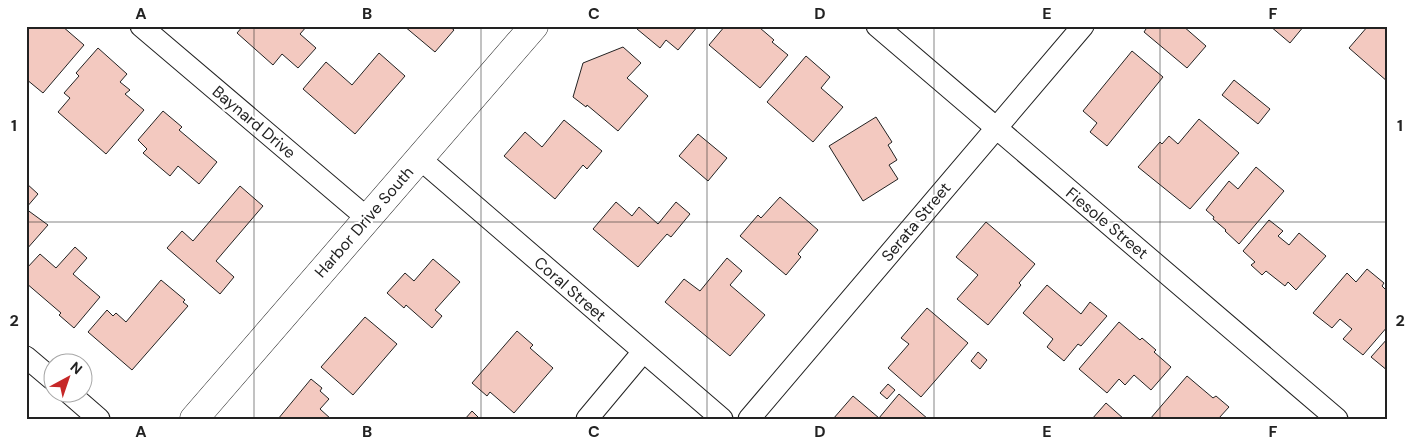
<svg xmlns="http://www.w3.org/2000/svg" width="1414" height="445" font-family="'DM Sans',sans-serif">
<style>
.building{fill:#f3c9c0;stroke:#222}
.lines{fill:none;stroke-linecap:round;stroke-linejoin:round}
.minor-casing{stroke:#222;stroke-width:23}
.tertiary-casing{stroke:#222;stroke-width:29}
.minor{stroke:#fff;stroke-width:21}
.tertiary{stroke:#fff;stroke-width:28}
.grid{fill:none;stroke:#222;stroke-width:1;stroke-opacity:0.55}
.labels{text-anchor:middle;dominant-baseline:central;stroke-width:4;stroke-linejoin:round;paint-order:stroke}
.street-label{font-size:16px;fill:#222;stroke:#fff}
.neatline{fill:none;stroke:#222;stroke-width:2}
.grid-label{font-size:16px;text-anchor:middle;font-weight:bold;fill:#222}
</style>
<rect width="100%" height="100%" fill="#fff"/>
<path class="building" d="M26,26H46L49,28L51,26H62L84,45L43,93L26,79Z
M243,26H307L300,34L316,48L298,68L282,54L273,65L237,33Z
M404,26H449L454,30L435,52Z
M639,26H698L678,50L666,40L660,48L637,29Z
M725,26H762L760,28L774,40L772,42L788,55L760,88L709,45Z
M1148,26H1183L1206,46L1187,68L1144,32Z
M1270,26H1304L1290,43Z
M1368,26H1388V82L1349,48Z
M623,47L641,63L627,78L648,96L618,131L587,105L586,107L573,97L583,63Z
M98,48L127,74L120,82L130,90L125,94L144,110L106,154L58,112L70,98L64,93L79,76L76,73Z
M1132,51L1163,77L1107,146L1090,132L1097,123L1083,111Z
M379,53L405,76L355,134L303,89L326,62L352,85Z
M806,56L830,77L821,88L843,107L813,142L767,102Z
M1234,80L1270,109L1258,124L1222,95Z
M163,111L182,127L179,130L217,162L199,184L178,166L170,176L143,153L147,149L138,140Z
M876,117L892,142L888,145L897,160L889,165L898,179L863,201L829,146Z
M1199,119L1239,153L1190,209L1138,167L1160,142L1162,144L1169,136L1178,144Z
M564,120L602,151L587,169L583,165L555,199L504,156L525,132L542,147Z
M698,134L727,158L708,181L679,156Z
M1256,167L1284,191L1239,244L1225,231L1226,230L1213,219L1214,217L1206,210L1229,181L1238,189Z
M26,183L38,194L26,208Z
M240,186L263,206L216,261L234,277L220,294L167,248L182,231L193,241Z
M780,197L818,230L798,254L801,257L786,275L740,236L758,215L761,218Z
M616,202L632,216L639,207L658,224L676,202L690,214L671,237L667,234L638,267L593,229Z
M26,209L48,225L26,250Z
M1269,220L1283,231L1278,236L1289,245L1299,233L1326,256L1296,290L1288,282L1285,286L1266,271L1262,275L1251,265L1255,262L1243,251Z
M986,222L1035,264L1019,283L1021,285L988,325L957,299L978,275L956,257Z
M75,247L87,258L73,274L100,297L74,328L59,315L61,313L26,283V269L40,254L56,268Z
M727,258L742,271L730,285L765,315L730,356L665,302L684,279L700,291Z
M433,259L460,282L435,310L442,316L432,328L406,305L404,308L387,293L405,273L414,281Z
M1367,269L1384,283L1382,286L1388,292V326L1363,355L1343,339L1352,329L1340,319L1332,328L1313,313L1347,273L1356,282Z
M161,280L185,300L183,302L188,306L132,370L88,332L107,310L113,316L116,313L126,322Z
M1047,285L1081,314L1090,302L1107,316L1081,346L1078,344L1064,361L1047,347L1053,339L1023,313Z
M927,308L968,343L921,397L888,368L909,344L901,338Z
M365,317L397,344L353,395L321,367Z
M1119,322L1140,340L1142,338L1156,350L1154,352L1171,367L1151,390L1134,375L1125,385L1119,379L1107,393L1079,369Z
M517,331L533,345L530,348L553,368L514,413L490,392L487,396L472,383Z
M1388,338V371L1371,357Z
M978,352L987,360L980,369L971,361Z
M1187,376L1213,398L1216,396L1229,407L1219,418L1221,419H1150Z
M311,379L322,388L320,391L329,399L320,409L331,419H278Z
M888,384L895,390L887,399L880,393Z
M899,394L928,419H833L853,396L879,418Z
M1106,403L1124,419H1092Z
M472,411L480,419H465Z"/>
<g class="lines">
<defs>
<path id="minor" d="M141,26L367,218
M877,26L1337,419
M419,158L722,419
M26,357L52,379
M68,392L99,419
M587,419L643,352
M749,419L1083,26"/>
<path id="tertiary" d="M194,419L534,26"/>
</defs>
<use href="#minor" class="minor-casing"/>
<use href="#tertiary" class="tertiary-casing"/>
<use href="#minor" class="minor"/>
<use href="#tertiary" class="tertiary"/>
</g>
<path class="grid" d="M254,26V419M481,26V419M707,26V419M934,26V419M1160,26V419M26,222H1388"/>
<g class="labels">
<g class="street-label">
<text transform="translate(254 122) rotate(40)">Baynard Drive</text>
<text transform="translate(364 222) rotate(-49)">Harbor Drive South</text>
<text transform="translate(916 222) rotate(-50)">Serata Street</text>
<text transform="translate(1107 223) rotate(40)">Fiesole Street</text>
<text transform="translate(570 289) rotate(41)">Coral Street</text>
</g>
</g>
<rect width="1414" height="445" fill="none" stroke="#ffffff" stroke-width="55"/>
<g transform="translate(68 378) rotate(40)"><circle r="24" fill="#ffffff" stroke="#a7a7a7"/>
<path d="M0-4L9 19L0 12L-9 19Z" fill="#c62828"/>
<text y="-8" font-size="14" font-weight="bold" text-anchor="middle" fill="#222222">N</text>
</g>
<rect x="28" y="28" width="1358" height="390" class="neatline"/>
<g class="grid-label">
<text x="141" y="19">A</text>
<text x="367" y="19">B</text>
<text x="594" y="19">C</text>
<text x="820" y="19">D</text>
<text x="1047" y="19">E</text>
<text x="1273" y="19">F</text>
<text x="14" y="131">1</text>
<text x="1400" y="131">1</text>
<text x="14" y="326">2</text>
<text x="1400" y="326">2</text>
<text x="141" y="437">A</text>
<text x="367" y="437">B</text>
<text x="594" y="437">C</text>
<text x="820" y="437">D</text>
<text x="1047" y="437">E</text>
<text x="1273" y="437">F</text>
</g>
</svg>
